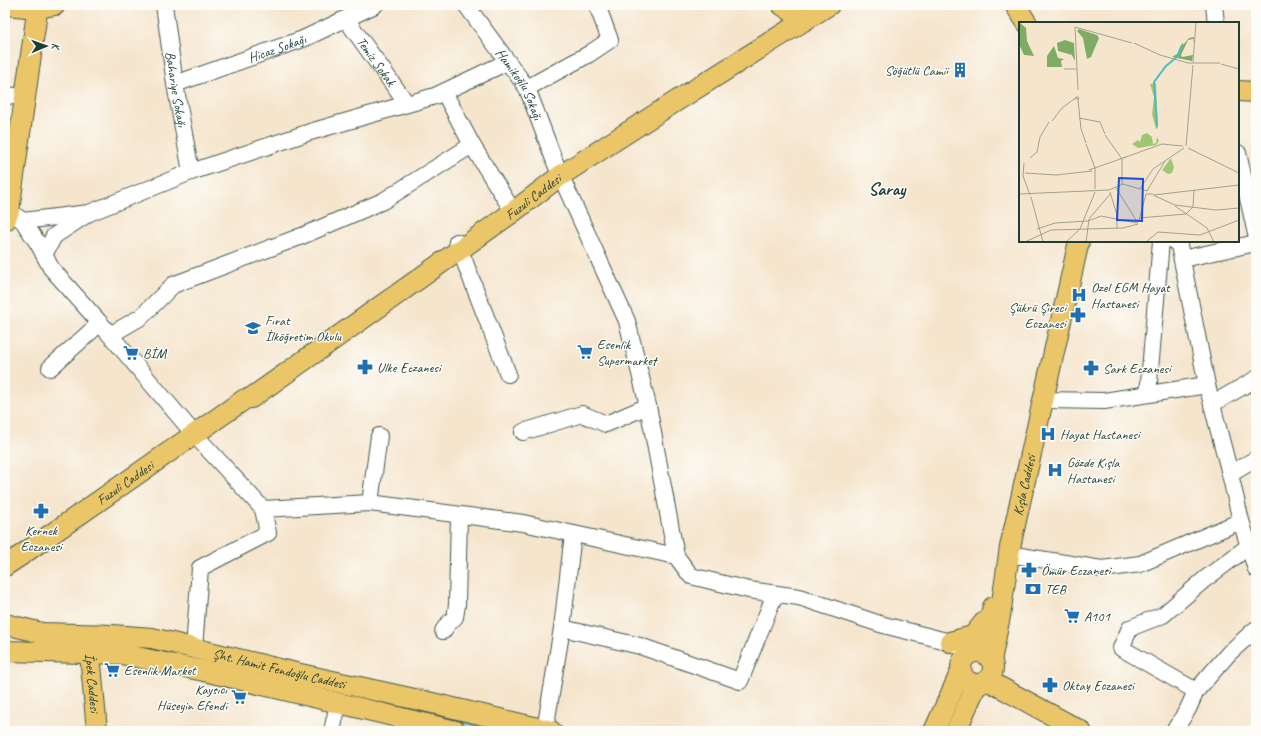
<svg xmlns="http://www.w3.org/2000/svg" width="1261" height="736" font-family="Caveat,sans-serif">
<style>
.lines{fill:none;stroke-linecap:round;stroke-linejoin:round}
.stream{stroke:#4dbac6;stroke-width:3.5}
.minor-casing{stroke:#3f564b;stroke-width:18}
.major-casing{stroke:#3f564b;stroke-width:22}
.minor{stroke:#fff;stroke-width:16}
.major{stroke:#ebc669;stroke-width:20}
.labels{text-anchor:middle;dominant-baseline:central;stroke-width:3;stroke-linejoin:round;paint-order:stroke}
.street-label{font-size:14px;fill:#1f3d34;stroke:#fdfcf7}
.poi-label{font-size:14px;fill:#1f3d34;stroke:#fdfcf7;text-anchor:start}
.district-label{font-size:18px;font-weight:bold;fill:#1f3d34;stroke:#fdfcf7}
.inset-river{fill:none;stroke:#4dbac6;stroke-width:2}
.inset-road{fill:none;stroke:#9fa290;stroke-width:1}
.view{fill:#1d4ed8;fill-opacity:0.15;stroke:#1d4ed8;stroke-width:2}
.inset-edge{fill:none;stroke:#1f3d34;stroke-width:2}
</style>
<rect width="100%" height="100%" fill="#fdfcf7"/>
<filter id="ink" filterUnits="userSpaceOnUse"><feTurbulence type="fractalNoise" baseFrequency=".025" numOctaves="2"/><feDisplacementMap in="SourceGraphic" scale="8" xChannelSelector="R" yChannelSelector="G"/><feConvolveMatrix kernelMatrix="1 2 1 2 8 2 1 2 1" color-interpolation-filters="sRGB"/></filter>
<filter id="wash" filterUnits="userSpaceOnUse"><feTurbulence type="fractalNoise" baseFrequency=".012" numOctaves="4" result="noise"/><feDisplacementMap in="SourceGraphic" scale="16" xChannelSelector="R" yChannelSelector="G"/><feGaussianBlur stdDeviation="0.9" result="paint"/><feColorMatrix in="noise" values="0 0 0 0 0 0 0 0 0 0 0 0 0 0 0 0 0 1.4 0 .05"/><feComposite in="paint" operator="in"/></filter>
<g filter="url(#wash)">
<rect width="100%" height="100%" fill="#f5e5cd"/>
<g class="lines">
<path class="stream" d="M137,646L178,654
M404,707L498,731"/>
</g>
</g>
<g filter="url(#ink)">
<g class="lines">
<defs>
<g id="minor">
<path id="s1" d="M164,5L175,84L191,172"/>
<path id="s2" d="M466,5L527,88L558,170L627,321L648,406L606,424L582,414L523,432"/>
<path d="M1214,5L1216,23"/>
<path id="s3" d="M346,19L407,104"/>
<path id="s4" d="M175,84L303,39L375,5"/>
<path d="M527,88L589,54L610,40L597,5"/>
<path d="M444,92L472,145"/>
<path d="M5,95L24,97"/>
<path d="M1238,153L1256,234"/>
<path d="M9,211L23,221L39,245L51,268L100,323L194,434L263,509L370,503L523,523L676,556L691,576L749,590L799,597L880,624L950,642L961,647"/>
<path d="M23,221L89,213L191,172L310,132L435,96L507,62"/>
<path d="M1174,241L1179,245L1207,385L1230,474"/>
<path d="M457,242L508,374"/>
<path d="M44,255L54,236L86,215"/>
<path d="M1182,259L1256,243"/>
<path d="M110,335L141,317L173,285L302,236L383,201L472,145L509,205"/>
<path d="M50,368L100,323"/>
<path d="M1148,394L1161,241"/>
<path d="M1044,400L1104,401L1207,385"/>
<path d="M1212,404L1256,379"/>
<path d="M648,406L676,556"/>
<path d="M370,503L379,436"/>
<path d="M1241,521L1256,569"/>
<path d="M1009,554L1102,569L1140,564L1241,521L1230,474L1256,459"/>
<path d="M562,628L640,646L740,681L775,594"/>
<path d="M443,631L447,625L455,617L457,605L459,515"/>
<path d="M194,649L200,568L268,533L263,509"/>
<path d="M1196,691L1121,648L1130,628L1163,615L1205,579L1249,546"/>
<path d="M545,730L562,628L573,534"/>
<path d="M332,731L338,704"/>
<path d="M1174,731L1188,709L1196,691L1229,653L1256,629"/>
</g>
<g id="major">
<path d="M5,5L37,8L55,5"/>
<path d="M782,5L804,20"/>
<path d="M1015,5L1027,23"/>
<path d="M1238,91L1256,92"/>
<path d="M5,221L9,211L38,5"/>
<path id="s5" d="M5,566L20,556L245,399L251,398L513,212L560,176L659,112L829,5"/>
<path id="s6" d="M5,624L42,633L112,635L152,638L296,673L428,702L551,731"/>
<path id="s7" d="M91,641L90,654L97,731"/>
<path d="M950,642L973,636L985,621"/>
<path d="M5,651L122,654L204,671L456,731"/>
<circle cx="977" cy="668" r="16"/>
<path d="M974,652L991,614L993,607"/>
<path id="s8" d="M991,661L1000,616L1010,547L1079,241"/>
<path d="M987,680L1081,731"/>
<path d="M934,731L961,671"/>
<path d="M956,731L977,684"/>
</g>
</defs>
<use href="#minor" class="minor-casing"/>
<use href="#major" class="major-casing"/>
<use href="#minor" class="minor"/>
<use href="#major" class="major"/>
</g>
</g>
<defs>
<symbol id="building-bare" viewBox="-9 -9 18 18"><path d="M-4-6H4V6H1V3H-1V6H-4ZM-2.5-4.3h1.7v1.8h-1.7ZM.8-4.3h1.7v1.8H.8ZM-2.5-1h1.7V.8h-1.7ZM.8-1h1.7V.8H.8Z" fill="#1f6fb2" stroke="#fdfcf7" stroke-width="2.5" paint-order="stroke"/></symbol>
<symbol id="hospital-bare" viewBox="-9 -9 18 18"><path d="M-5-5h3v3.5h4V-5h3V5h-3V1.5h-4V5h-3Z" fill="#1f6fb2" stroke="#fdfcf7" stroke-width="2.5" paint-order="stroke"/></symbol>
<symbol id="pharmacy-bare" viewBox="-9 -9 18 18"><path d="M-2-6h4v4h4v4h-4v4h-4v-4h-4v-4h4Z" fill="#1f6fb2" stroke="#fdfcf7" stroke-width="2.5" paint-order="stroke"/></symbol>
<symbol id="school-bare" viewBox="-9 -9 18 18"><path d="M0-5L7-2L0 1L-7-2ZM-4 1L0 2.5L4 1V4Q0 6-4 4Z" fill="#1f6fb2" stroke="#fdfcf7" stroke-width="2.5" paint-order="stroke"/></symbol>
<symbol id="supermarket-bare" viewBox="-9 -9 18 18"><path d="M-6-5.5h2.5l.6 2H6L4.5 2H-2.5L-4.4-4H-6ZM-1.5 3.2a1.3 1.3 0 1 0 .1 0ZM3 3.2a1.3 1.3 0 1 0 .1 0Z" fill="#1f6fb2" stroke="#fdfcf7" stroke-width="2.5" paint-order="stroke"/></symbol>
<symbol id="bank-bare" viewBox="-9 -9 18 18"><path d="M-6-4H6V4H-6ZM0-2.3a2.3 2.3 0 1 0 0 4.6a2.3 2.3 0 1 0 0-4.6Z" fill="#1f6fb2" stroke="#fdfcf7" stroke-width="2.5" paint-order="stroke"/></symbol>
</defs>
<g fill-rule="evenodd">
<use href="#building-bare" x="949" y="59" width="22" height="22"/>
<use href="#hospital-bare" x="1068" y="284" width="22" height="22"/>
<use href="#pharmacy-bare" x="1067" y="304" width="22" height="22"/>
<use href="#school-bare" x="242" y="317" width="22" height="22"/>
<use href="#supermarket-bare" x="574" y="341" width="22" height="22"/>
<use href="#supermarket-bare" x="120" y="342" width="22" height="22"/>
<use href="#pharmacy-bare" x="354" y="356" width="22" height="22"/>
<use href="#pharmacy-bare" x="1080" y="357" width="22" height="22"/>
<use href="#hospital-bare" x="1037" y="423" width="22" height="22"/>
<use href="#hospital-bare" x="1044" y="459" width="22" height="22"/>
<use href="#pharmacy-bare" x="30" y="500" width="22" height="22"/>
<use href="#pharmacy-bare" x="1018" y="559" width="22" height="22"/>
<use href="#bank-bare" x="1022" y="578" width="22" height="22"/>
<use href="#supermarket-bare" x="1061" y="605" width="22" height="22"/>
<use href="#supermarket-bare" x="101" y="659" width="22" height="22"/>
<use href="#pharmacy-bare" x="1039" y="674" width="22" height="22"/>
<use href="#supermarket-bare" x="228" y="686" width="22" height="22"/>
</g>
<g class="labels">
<g class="street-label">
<text stroke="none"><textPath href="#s4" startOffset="108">Hicaz Sokağı</textPath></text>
<text stroke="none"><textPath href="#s3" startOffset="52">Temiz Sokak</textPath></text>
<text stroke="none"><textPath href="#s2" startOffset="96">Hamikoğlu Sokağı</textPath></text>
<text stroke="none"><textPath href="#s1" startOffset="85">Bahariye Sokağı</textPath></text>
<text stroke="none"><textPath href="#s5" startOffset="645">Fuzuli Caddesi</textPath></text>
<text stroke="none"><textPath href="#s5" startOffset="146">Fuzuli Caddesi</textPath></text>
<text stroke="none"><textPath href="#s8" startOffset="179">Kışla Caddesi</textPath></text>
<text stroke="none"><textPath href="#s6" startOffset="279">Şht. Hamit Fendoğlu Caddesi</textPath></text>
<text stroke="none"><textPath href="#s7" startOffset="42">İpek Caddesi</textPath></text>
</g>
<g class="poi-label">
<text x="948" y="70" text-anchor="end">Söğütlü Camii</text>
<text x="1091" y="287">Ozel EGM Hayat<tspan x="1091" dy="16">Hastanesi</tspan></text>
<text x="1066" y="307" text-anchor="end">Şükrü Şireci<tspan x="1066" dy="16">Eczanesi</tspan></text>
<text x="265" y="320">Fırat<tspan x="265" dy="16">İlköğretim Okulu</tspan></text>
<text x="597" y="344">Esenlik<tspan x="597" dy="16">Supermarket</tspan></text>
<text x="143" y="353">BİM</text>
<text x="377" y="367">Ulke Eczanesi</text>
<text x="1103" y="368">Sark Eczanesi</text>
<text x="1060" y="434">Hayat Hastanesi</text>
<text x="1067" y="462">Gözde Kışla<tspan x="1067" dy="16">Hastanesi</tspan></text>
<text x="41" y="530" text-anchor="middle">Kernek<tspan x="41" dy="16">Eczanesi</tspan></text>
<text x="1041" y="570">Ömür Eczanesi</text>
<text x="1045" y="589">TEB</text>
<text x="1084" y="616">A101</text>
<text x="124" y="670">Esenlik Market</text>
<text x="1062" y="685">Oktay Eczanesi</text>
<text x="227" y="689" text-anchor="end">Kaysıcı<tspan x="227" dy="16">Hüseyin Efendi</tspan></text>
</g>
<g class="district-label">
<text x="887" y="189">Saray</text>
</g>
</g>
<g transform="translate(1019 22)">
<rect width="220" height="220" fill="#f5e5cd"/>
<path d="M137,61L139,106L137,107L133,92L135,75L131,62ZM128,111L133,115L134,122L137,121L138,115L140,119L137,123L119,126L113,122L119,118L121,120L123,113ZM152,136L155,145L153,151L149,152L143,148Z" fill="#9fc773"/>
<path d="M0,0L7,6L8,19L15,34L5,33L0,22ZM60,7L78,13L80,16L72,35L68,37L64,16L58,9ZM175,15L174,22V17L169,18L162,33L163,35L174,33L173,39L153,35L158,32L164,20V23L170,16ZM46,18L55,21L56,39L53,33L39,29L38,21ZM35,24L39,36L45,37L42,39L43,45H28V34Z" fill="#7fac65"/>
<path class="inset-river" d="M138,104L135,60L147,44L158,35L163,23"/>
<path class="inset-road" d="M115,21L141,33L169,41H201M174,40L177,0M202,42L220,47M45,47H58M59,68L56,5L113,21M59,74L55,77L59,76V78L60,75M59,78L62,107L67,121M60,96L81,100L86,112M33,99L43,86L55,77M86,113L103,137V162M67,122L76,146M167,124L174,43M169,126L220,151M11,136L18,130L21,115L30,100M104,136L143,122L164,124M5,141L4,154L11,173M76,146V167M70,148L107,135M6,151L37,153L73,149M97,166L119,201M121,167L134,147L165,126M122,167L128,169L146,139M91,170L98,193V206M0,172L90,168L104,162L121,167M134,173L156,183L197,188L220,186M135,173L220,163M12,175L24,220M156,184L188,206L195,220M167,192L174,185L175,168M120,196L167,192M120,198L127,172H134M18,207L36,201L69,199L82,194L118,201M6,220L32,208L104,206L119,202M47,220L61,207L76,170M67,220L70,197L92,171M127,220L139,210L181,213L220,198"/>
<path class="view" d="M100,156L124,157L123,199L98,198Z"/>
<rect width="220" height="220" class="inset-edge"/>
</g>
<rect width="1261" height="736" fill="none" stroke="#fdfcf7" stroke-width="20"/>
<g transform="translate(46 46) rotate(88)" stroke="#fdfcf7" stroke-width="3" paint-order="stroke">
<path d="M0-3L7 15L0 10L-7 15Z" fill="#1f3d34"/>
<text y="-6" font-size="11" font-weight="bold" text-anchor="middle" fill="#1f3d34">K</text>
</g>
</svg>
